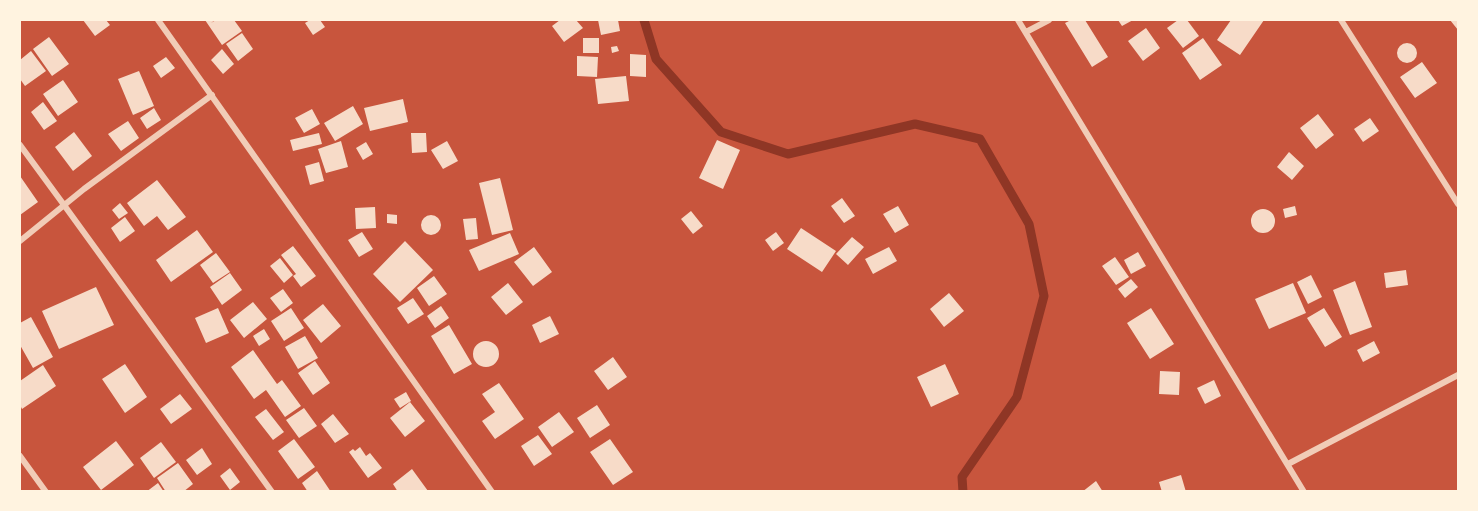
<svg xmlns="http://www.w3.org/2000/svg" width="1478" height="511" font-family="'Public Sans',sans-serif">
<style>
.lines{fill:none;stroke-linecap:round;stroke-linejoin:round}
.stream{stroke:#8f3625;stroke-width:9}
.building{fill:#f7dbc8}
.minor{stroke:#f1ccb7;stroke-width:6}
</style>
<rect width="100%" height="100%" fill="#c8553d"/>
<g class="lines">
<path class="stream" d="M644,20L656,59L721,132L788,154L915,124L980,139L1029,224L1044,296L1017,397L962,477L963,492"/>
</g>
<path class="building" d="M83,20H106L110,25L95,36Z
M205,20H215L211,23L216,20H234L242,31L222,45Z
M310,20H320L325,27L313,35L305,23Z
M560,20H576L583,28L564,42L552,26Z
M598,20H618L620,31L601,35Z
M1071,20H1085L1108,57L1092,67L1065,23Z
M1118,20H1133L1122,26Z
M1178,20H1187L1199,36L1183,48L1167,28Z
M1231,20H1264L1240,55L1217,40Z
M1450,20H1458V30Z
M1146,28L1160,48L1143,61L1128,41Z
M242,33L253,49L238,61L226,44Z
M49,37L69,64L52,76L33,49Z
M583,38H599V53H583Z
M1203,38L1222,65L1200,80L1182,53Z
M1397 53a10 10 0 1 1 20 0a10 10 0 1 1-20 0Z
M617,46L619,51L612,53L611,47Z
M222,49L234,64L223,74L211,60Z
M31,51L46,71L25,86L20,79V60Z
M630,54L646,55V77L630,76Z
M577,56L598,57L597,77L577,76Z
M166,57L175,68L161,78L153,66Z
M1422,62L1437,83L1415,98L1400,77Z
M139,71L154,106L133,115L118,79Z
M626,76L629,101L598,104L595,79Z
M63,80L78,102L58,116L43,94Z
M403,99L408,122L370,131L364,108Z
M43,102L57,121L44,130L31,112Z
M353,106L363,124L335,141L324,123Z
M154,108L161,120L147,129L140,118Z
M312,109L320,124L304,133L295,118Z
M1318,114L1334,135L1316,149L1300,128Z
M1370,118L1379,131L1363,142L1354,129Z
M128,121L139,138L121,151L108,134Z
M74,132L92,156L73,171L55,147Z
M319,133L322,144L293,151L290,140Z
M411,133H426L427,152L412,153Z
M717,140L740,150L723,189L699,178Z
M341,141L348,167L326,173L318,149Z
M447,141L458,161L443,169L431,150Z
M366,142L373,154L363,160L356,148Z
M1289,152L1304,166L1292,180L1277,167Z
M319,162L324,181L310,185L305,166Z
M20,176L38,202L20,215Z
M500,178L513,230L492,235L479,183Z
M157,180L186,217L168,230L157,216L144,226L127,203Z
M842,198L855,216L844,223L831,206Z
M120,203L128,213L119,219L112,210Z
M898,206L909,225L895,233L883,214Z
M1295,206L1297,215L1285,218L1283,209Z
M375,207L376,228L356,229L355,208Z
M1251 221a12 12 0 1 1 24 0a12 12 0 1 1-24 0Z
M691,211L703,226L693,234L681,219Z
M387,214L397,215V224L387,223Z
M421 225a10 10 0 1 1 20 0a10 10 0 1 1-20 0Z
M125,217L135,231L120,242L111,228Z
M476,218L478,239L466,240L463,219Z
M801,228L836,251L822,272L787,249Z
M197,230L213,252L171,282L156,260Z
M362,232L373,249L359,257L348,240Z
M776,232L784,243L773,251L765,240Z
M510,233L519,254L479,271L469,250Z
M852,237L864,247L848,265L836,254Z
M405,241L433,270L400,302L373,274Z
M293,246L316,276L301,287L293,276L296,274L281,255Z
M534,247L552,272L533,286L514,262Z
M889,247L897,261L873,274L865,259Z
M1138,252L1146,266L1131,274L1124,260Z
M216,253L230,272L213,283L200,265Z
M1115,257L1129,277L1116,285L1102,266Z
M280,258L293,275L284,283L270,266Z
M1406,270L1408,285L1386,288L1384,273Z
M230,273L242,290L222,305L210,287Z
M1311,275L1322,297L1308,304L1297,282Z
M434,276L447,294L429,306L417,288Z
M1131,279L1138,287L1125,298L1118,289Z
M1355,281L1372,327L1350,335L1333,290Z
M508,283L523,302L506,315L491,297Z
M1293,283L1306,313L1269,329L1255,299Z
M96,287L114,325L59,349L42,311Z
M283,289L293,303L281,312L270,298Z
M949,293L964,311L944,327L930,309Z
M413,298L424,314L408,324L397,308Z
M253,302L267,319L244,338L230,320Z
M323,304L341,326L321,343L303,320Z
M441,306L449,318L435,328L427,316Z
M218,308L229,333L206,343L195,318Z
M291,308L304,328L284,341L271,321Z
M1151,308L1174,344L1150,359L1127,323Z
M1324,308L1342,337L1325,347L1307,318Z
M550,316L559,334L540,343L532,325Z
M31,317L53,357L33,368L20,345V323Z
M449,325L472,364L454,374L431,336Z
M264,329L270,339L259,346L253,336Z
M305,336L318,358L298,369L285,347Z
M473 354a13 13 0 1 1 26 0a13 13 0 1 1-26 0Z
M1374,341L1380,353L1363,362L1357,350Z
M253,350L277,384L282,380L301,406L285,417L266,390L254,399L231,367Z
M613,357L627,377L608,390L594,371Z
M315,361L330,383L313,395L298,373Z
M125,364L147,397L125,413L102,379Z
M945,364L959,394L931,407L917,377Z
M43,365L56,386L22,409L20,405V381Z
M1160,371L1180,372L1179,395L1159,394Z
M1214,380L1221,396L1205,404L1197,388Z
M499,383L524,419L495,439L482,421L495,412L482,394Z
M406,392L411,401L400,408L394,399Z
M180,394L192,409L171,424L160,409Z
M410,402L425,421L405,437L390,418Z
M597,405L610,425L590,438L577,418Z
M304,408L317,426L299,438L286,420Z
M266,409L284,432L273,440L255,417Z
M559,412L574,432L552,447L538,427Z
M333,414L349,434L335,443L321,424Z
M538,435L552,454L534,466L521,446Z
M294,439L315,467L298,479L278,451Z
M610,439L633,472L613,485L590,452Z
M116,441L134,465L101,490L83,467Z
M161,442L176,462L154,478L140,458Z
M360,447L366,456L370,453L382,468L368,478L349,452L353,449L355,451Z
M202,448L212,464L197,475L186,460Z
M178,463L193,484L183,492H166L157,478Z
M230,468L240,482L230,490L220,476Z
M412,469L428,491L427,492H398L393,484Z
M317,471L331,492H308L302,483Z
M1181,475L1186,492H1162L1159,482Z
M1096,481L1103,492H1082Z
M158,483L164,492H146Z"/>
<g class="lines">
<path class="minor" d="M158,20L492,492
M1018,20L1304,492
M1341,20L1458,204
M1026,32L1049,20
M20,145L64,205L272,492
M20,241L84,189L212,95
M20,456L46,492
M1288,464L1458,375"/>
</g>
<rect width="1478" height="511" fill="none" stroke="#fff3e0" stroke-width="42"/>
</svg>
